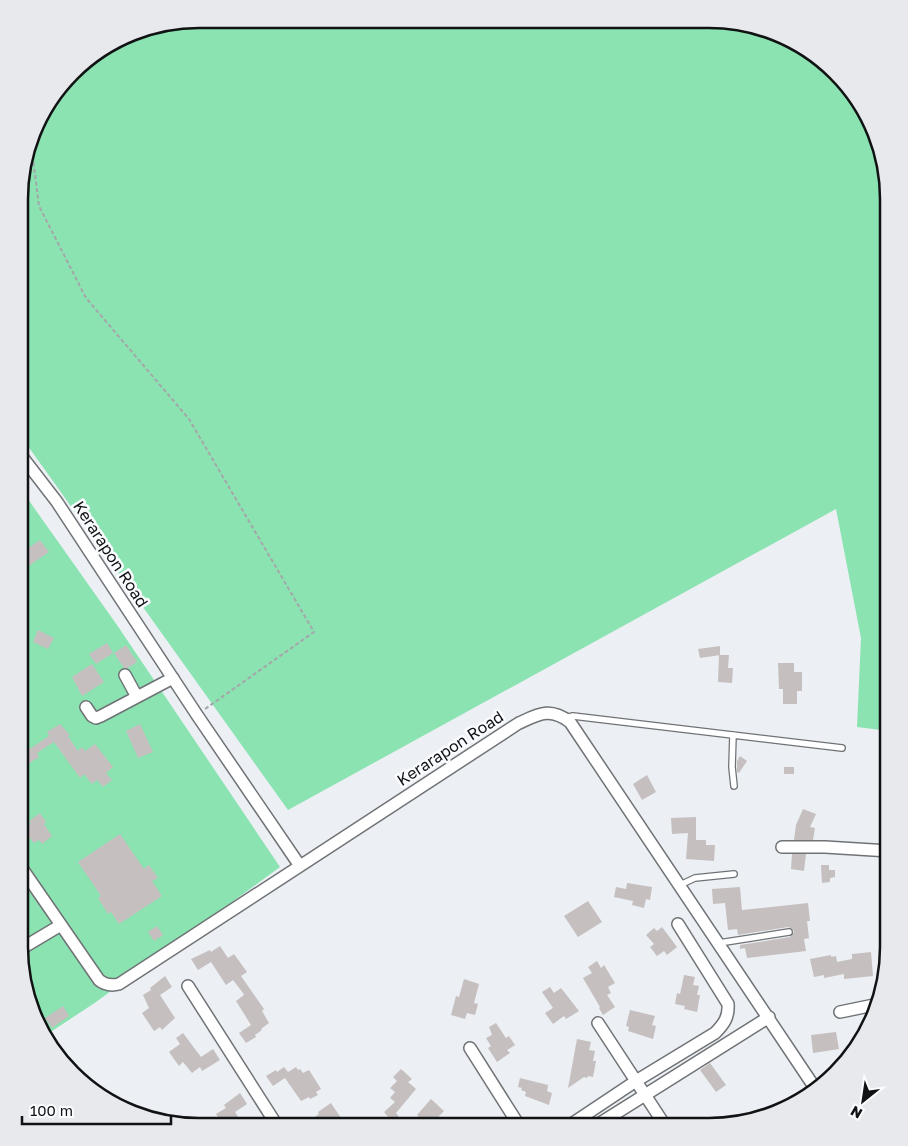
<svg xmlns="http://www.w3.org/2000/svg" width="908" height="1146" font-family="'Golos Text',sans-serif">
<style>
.green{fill:#8ae3b1}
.building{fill:#c5bfbf}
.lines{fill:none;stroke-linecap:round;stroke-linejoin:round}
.lane-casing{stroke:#707376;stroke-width:8}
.street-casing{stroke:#707376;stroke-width:14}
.path{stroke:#a5a7aa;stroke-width:2;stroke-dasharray:4 2.5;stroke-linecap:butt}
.lane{stroke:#fff;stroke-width:5.5}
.street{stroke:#fff;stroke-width:11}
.labels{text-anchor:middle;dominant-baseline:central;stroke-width:5;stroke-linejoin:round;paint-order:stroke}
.street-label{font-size:16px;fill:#111213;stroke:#fafcff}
.rim{fill:none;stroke:#111213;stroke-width:2.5}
</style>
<rect width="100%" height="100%" fill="#eceff3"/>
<path class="green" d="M198,19L734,20L810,49L865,109L889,198V731L857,727L861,638L836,509L288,810L20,435V174L43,109L80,63L140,28Z
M20,488L117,625L280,867L96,1002L43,1037L19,948Z"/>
<path class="building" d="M40,540L49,552L20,572V554Z
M38,630L54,638L48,649L33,642Z
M107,643L113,653L96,664L89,654Z
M126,645L137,662L128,668H124L114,653Z
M720,646V655L700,658L698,649Z
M719,655H729L728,668H733L732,683L718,682Z
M778,663H794V672H802V691H797V704H783V689H779Z
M92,664L104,682L82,696L72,677Z
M60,724L70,735L68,736L78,751L82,747L85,751L95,744L113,767L106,773L112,780L103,787L97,780L92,784L84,774L80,778L54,742L37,753L39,757L25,766L29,772L19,778V756L49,736L47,732Z
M140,724L153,752L138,758L126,731Z
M740,756L747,761L739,773L737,772V761Z
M784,767H794V774H784Z
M647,775L656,792L642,800L633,784Z
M803,809L816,814L810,827L815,828L813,840H794L796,825Z
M40,813L46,822L44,824L52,836L42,844L39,840L34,843L30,838L28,839L23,832L28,828L27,826L31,823L29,821Z
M696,817V840H706V845H715L714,861L686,859L688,833L672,834L671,818Z
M120,834L144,869L149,865L158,878L152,881L162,896L119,924L111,912L108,914L98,898L101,896L78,862Z
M792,854H806L804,871L791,869Z
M821,865H829V870H835V877L830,878V882L822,883Z
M627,883L652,887L650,900L646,899L644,908L632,905L633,901L614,897L616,887L626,889Z
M740,887L742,910L808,903L810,921H807L809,938L804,939L806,951L747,958L745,948L740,949V945L790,937L794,932L792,929L788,927L738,935L737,929L728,930L725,903L713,904L712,889Z
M588,901L602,922L578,937L564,916Z
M157,926L163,935L154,941L148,932Z
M662,927L677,947L667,955L664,951L657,956L650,947L654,944L646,935L654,928L657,931Z
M220,946L228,958L234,954L247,972L241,976L264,1009L262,1011L269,1023L261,1029L262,1030L255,1035L256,1037L246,1043L239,1033L251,1025L236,1001L244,995L243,993L233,980L226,985L211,962L198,970L191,959L210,950L211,952Z
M871,952L873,976L844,979V974L824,978V975L814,977L810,959L831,955V957L836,956L837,962L852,959V954Z
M597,961L601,968L604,965L615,983L608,987L611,993L607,995L615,1007L603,1015L599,1008L600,1007L583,978L592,973L588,967Z
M684,975L695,977L693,985L699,986L697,995H700L697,1012L684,1009L685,1006L675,1004L677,993L680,994Z
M165,976L172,987L160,995L175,1018L162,1030L160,1027L154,1031L142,1013L149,1008L143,995L151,990L150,988Z
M464,979L479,984L474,1003L478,1004L475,1015L467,1013L465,1019L451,1015L456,996L459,997Z
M550,987L554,993L561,988L579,1011L566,1019L564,1016L553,1024L545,1013L553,1008L542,992Z
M63,1006L69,1016L52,1028L45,1018Z
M630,1010L655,1016L652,1025L656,1026L653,1039L628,1031L629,1027L626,1026Z
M496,1023L506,1038L509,1036L515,1045L507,1050L510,1053L497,1062L488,1048L491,1046L486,1038L492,1035L489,1027Z
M836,1032L839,1049L813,1053L811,1035Z
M183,1033L201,1057L213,1049L220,1060L202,1071L200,1067L192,1073L183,1062L179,1066L169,1052L180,1044L176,1038Z
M577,1039L591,1042L589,1050L595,1051L593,1061H596L593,1077L588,1076L587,1078L584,1077L568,1088Z
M710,1063L726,1085L716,1092L700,1070Z
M284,1067L288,1072L296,1067L298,1070L300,1069L303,1073L309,1070L321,1089L316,1092L318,1095L310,1099L309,1097L301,1101L285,1078L273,1086L266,1076L276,1070L277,1072Z
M401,1069L412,1079L408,1082L416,1089L396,1113L402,1121L396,1126L384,1112L395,1102L390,1098L395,1092L390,1088L397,1081L393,1077Z
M520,1078L548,1085L547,1091L552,1093L549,1105L525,1096L526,1092L521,1090L522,1088L518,1087Z
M240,1093L247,1104L235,1112L245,1127H224L216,1114L226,1108L224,1105Z
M431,1099L444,1111L429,1127L417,1115Z
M331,1103L347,1127H317L312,1119L319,1114L318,1112Z"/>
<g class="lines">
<defs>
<path id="lane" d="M565,718L573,716L842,748
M733,735L732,767L734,786
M680,885L695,878L734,874
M719,943L789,932"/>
<path id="street" d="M20,454L57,502L197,715L300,866L519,723C539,714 550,707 570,722L815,1088
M125,675L137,697
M86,707L92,716L96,718L101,716L173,678
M782,847H825L889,851
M19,864L99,980C105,985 111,986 119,984L300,866
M19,950L61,925
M188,986L278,1127
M840,1012L874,1005
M598,1023L666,1127
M470,1048L520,1127
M567,1127L636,1081L715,1033C724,1024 729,1017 728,1004L678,924
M594,1127L769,1017"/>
</defs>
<use href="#lane" class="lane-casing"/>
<use href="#street" class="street-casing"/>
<path class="path" d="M31,143L39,206L86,298L189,419L314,632L205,709"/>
<use href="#lane" class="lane"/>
<use href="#street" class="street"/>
</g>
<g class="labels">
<g class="street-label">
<text transform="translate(111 554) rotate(57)">Kerarapon Road</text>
<text transform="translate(450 748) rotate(-33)">Kerarapon Road</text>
</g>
</g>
<path d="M0 0H908V1146H0ZM199 28H709A171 171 0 0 1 880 199V947A171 171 0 0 1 709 1118H199A171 171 0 0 1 28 947V199A171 171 0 0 1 199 28Z" fill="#e7e9ec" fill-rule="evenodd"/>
<path class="rim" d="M199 28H709A171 171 0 0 1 880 199V947A171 171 0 0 1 709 1118H199A171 171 0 0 1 28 947V199A171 171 0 0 1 199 28Z"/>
<g transform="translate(863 1101) rotate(210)" stroke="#fafcff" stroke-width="4" paint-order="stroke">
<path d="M0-4L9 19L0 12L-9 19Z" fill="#111213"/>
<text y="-8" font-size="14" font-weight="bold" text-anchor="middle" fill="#111213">N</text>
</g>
<path d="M22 1116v8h149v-8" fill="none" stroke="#111213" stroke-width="2.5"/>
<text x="30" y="1116" font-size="15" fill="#111213" stroke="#fafcff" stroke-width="4" paint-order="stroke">100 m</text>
</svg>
